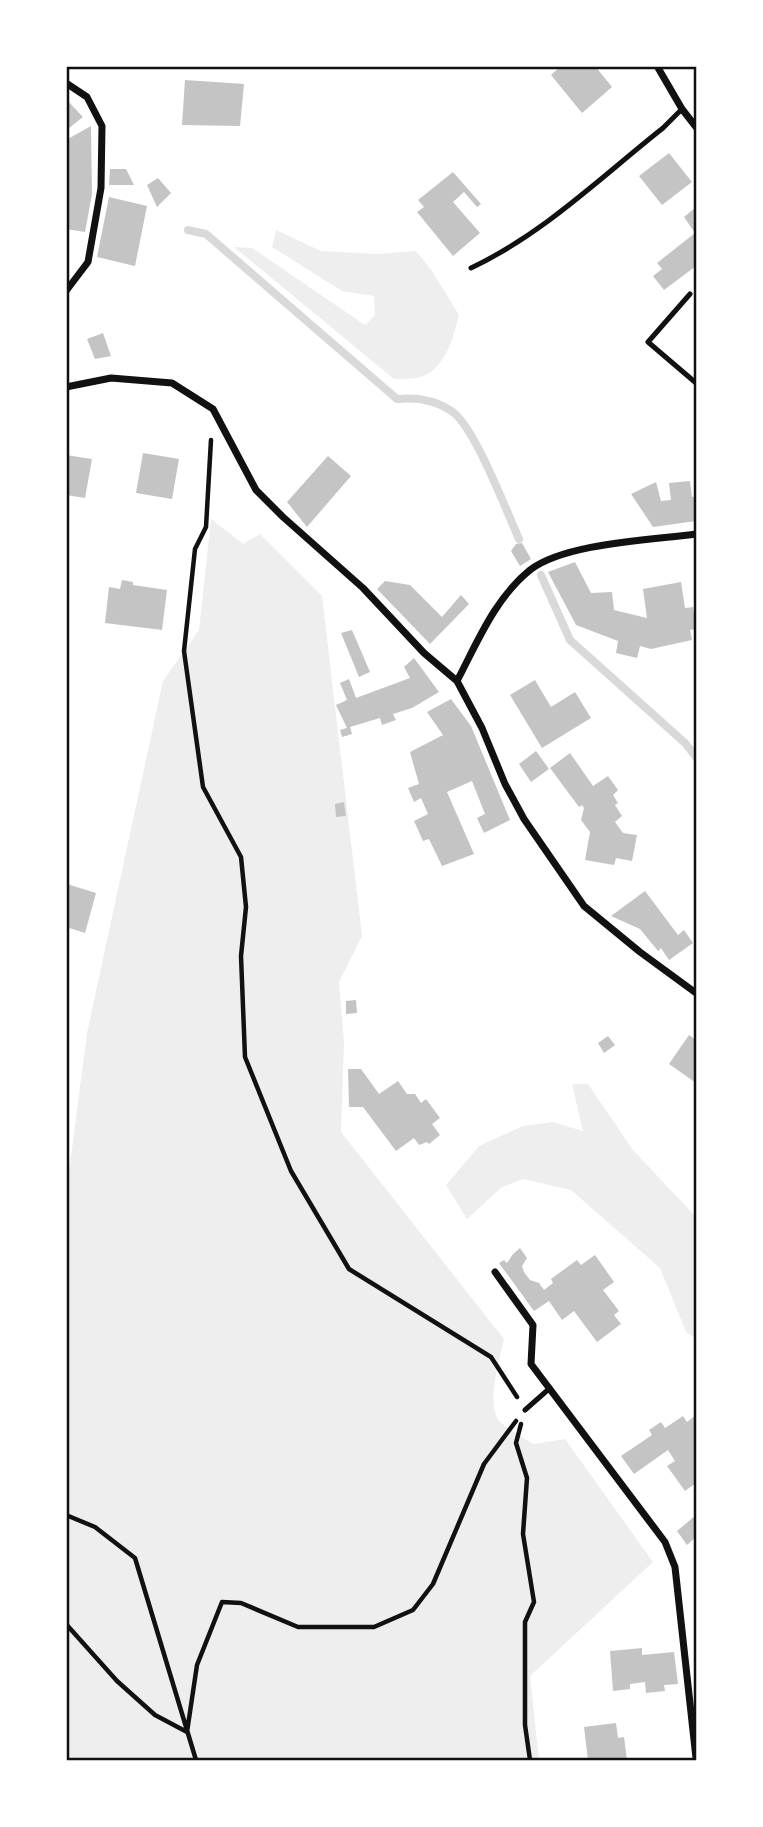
<svg xmlns="http://www.w3.org/2000/svg" width="763" height="1827" font-family="Roboto,sans-serif">
<style>
.green{fill:#eee}
.lines{fill:none;stroke-linecap:round;stroke-linejoin:round}
.stream{stroke:#d9d9d9;stroke-width:8}
.building{fill:#c4c4c4}
.path{stroke:#111;stroke-width:4.5}
.service{stroke:#111;stroke-width:5}
.minor{stroke:#111;stroke-width:7}
.neatline{fill:none;stroke:#111;stroke-width:2.5}
</style>
<rect width="100%" height="100%" fill="#fff"/>
<path class="green" d="M276,230L321,251L378,254L416,251L432,271L459,315C453,338 445,372 417,378C410,379 401,379 394,379L234,247L252,248L365,325L375,315L374,296L342,291L272,247Z
M211,519L243,544L260,534L322,596L362,936L339,982L344,1043L341,1132L504,1339C500,1359 485,1406 500,1422C509,1430 523,1437 533,1444L565,1439L653,1562L530,1676L539,1760H67L66,1230L69,1172L87,1033L163,681L199,630Z
M572,1084H588L633,1150L696,1217V1339L686,1332L660,1268L571,1190L523,1179L502,1187L467,1219L446,1185L479,1146L523,1126L553,1122L583,1131Z"/>
<g class="lines">
<path class="stream" d="M188,230L206,234L397,399C418,397 437,400 454,413C476,431 506,510 519,539
M541,575L570,640L685,743L696,757"/>
</g>
<path class="building" d="M561,66H595L612,87L582,113L551,75Z
M185,80L244,84L240,126L182,125Z
M66,99L83,117L69,128L66,127Z
M91,126L92,194L85,232L66,229V140Z
M669,153L692,182L662,205L639,176Z
M110,169H126L134,185H109Z
M453,172L481,204L477,207L464,192L453,202L480,233L453,256L417,212L424,207L418,200Z
M158,178L171,193L157,207L147,185Z
M109,197L147,206L135,266L97,257Z
M696,207V266L664,290L653,276L662,269L657,263L695,233L684,217Z
M103,333L111,356L95,359L87,339Z
M143,453L179,459L172,499L136,493Z
M66,455L92,459L85,498L66,495Z
M328,456L351,476L307,527L287,502Z
M690,481L692,497L696,496V521L653,527L631,494L656,482L661,501L671,500L669,483Z
M522,543L531,559L520,566L511,551L516,544Z
M575,562L591,593L612,592L614,610L647,618L643,589L681,582L685,608L693,607L696,629L690,630L692,640L651,649L640,646L637,658L616,653L618,641L576,625L548,572Z
M122,580L133,582V585L167,590L162,630L105,623L109,587L120,589Z
M385,581L410,585L442,617L461,595L469,604L430,644L377,589Z
M352,630L370,672L359,677L341,633Z
M414,658L439,692L412,708L393,714L396,720L382,725L380,718L350,727L352,734L342,737L340,730L347,728L336,705L347,700L340,683L349,679L356,698L410,678L404,667Z
M535,680L551,707L575,692L591,718L542,748L510,695Z
M451,699L471,726L510,820L484,833L477,818L485,814L472,781L447,792L474,854L442,866L429,839L423,841L414,821L428,814L421,798L414,802L408,788L419,784L410,752L443,735L427,712Z
M536,751L549,769L531,782L519,764Z
M570,753L593,786L608,776L618,790L613,795L618,803L615,805L622,816L615,822L623,833L637,835L632,861L616,858L614,865L585,860L590,832L581,820L584,808L582,805L579,807L550,768Z
M344,802L346,816L336,817L335,804Z
M67,884L96,893L85,933L66,927Z
M645,891L678,935L684,930L693,943L669,960L661,948L658,951L640,929L611,916Z
M356,1000L357,1013L346,1014V1001Z
M689,1035L696,1040V1083L669,1064Z
M608,1036L615,1045L604,1053L598,1043Z
M348,1069H361L379,1094L398,1081L407,1094H415L421,1103L426,1099L440,1118L432,1124L440,1135L429,1144L427,1142L419,1145L414,1138L396,1151L363,1107H349Z
M520,1248L527,1258L522,1266L524,1272L530,1280L539,1283L544,1290L553,1283L551,1279L577,1260L581,1265L595,1255L614,1282L603,1290L619,1311L614,1315L621,1324L597,1342L574,1311L562,1320L549,1301L534,1311L499,1263L504,1260L507,1263L513,1254Z
M696,1415V1483L685,1491L667,1466L675,1461L668,1450L634,1474L621,1456L652,1435L649,1430L661,1422L665,1428L683,1416L687,1422Z
M696,1515V1537L687,1545L677,1531Z
M642,1648V1655L674,1652L678,1684L664,1685L665,1691L646,1693L645,1682L630,1684V1689L613,1691L610,1651Z
M616,1723L618,1738L624,1737L627,1760H588L584,1727Z"/>
<g class="lines">
<path class="path" d="M211,440L206,527L195,549L184,651L203,787L241,857L246,907L241,956L245,1057L291,1171L349,1269L491,1357L517,1397
M521,1424L516,1443L527,1478L523,1534L534,1602L525,1622V1725L530,1760
M66,1515L95,1527L135,1558L196,1760
M66,1624L117,1681L155,1715L187,1732L197,1665L222,1602L241,1603L298,1627H374L413,1610L433,1584L484,1464L516,1421"/>
<path class="service" d="M471,268C543,234 601,177 663,128L682,109
M690,294L648,342L696,383
M525,1410L550,1388"/>
<path class="minor" d="M657,66L682,109L696,127
M66,83L87,97L102,126L101,188L88,262L66,291
M66,387L111,378L172,383L213,409L256,490L283,517L363,588L424,653L457,681L482,728L505,784L524,819L584,906L640,952L696,993
M457,681C477,643 495,598 530,570C565,543 652,540 696,534
M495,1272L533,1325L531,1364L665,1542L675,1567L696,1758"/>
</g>
<rect width="763" height="1827" fill="none" stroke="#ffffff" stroke-width="136"/>
<rect x="68" y="68" width="627" height="1691" class="neatline"/>
</svg>
